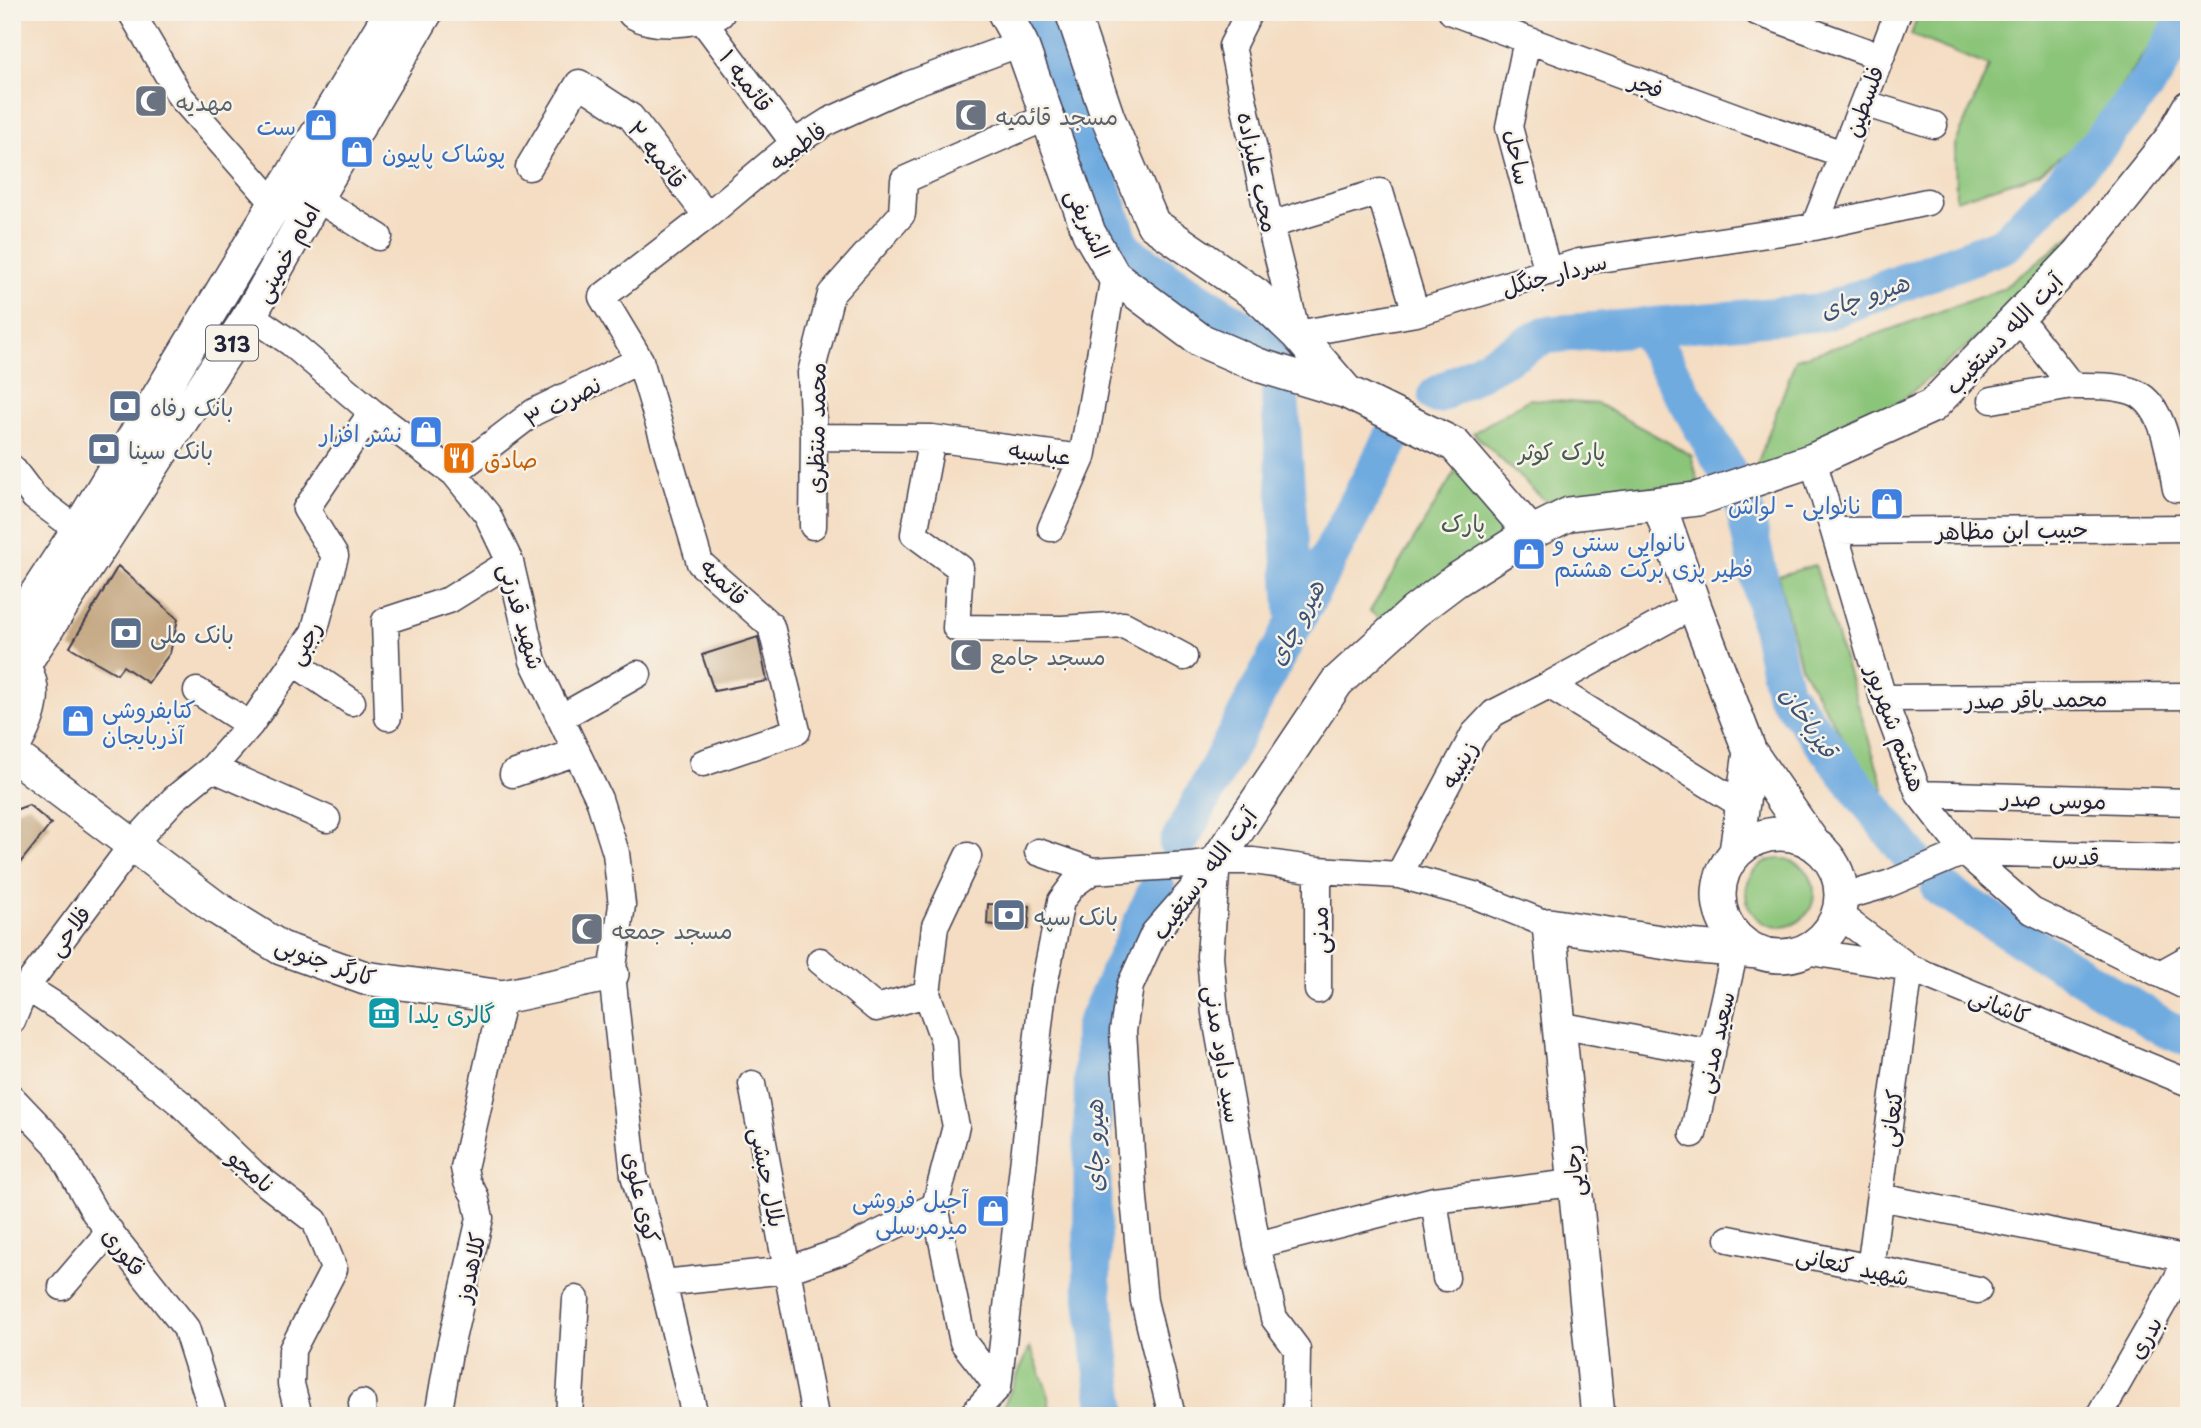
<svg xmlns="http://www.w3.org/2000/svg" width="2201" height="1428" font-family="'Playpen Sans','Playpen Sans Arabic',sans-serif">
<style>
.green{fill:#8bc579;stroke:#56745a;stroke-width:2}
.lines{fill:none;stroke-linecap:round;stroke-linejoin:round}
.river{stroke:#6fabe0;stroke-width:38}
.building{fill:#c5a883}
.minor-casing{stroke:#423e4f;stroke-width:29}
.major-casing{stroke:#423e4f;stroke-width:36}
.minor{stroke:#fff;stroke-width:26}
.major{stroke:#fff;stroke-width:33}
.labels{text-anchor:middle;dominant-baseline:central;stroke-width:5;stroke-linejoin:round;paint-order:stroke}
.shield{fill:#f7f3e8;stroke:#62616f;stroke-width:2}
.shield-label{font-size:21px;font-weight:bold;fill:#22223b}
.street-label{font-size:23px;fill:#22223b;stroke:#f7f3e8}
.worship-label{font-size:23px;fill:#5b616d;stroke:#f7f3e8;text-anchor:start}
.shop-label{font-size:23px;fill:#366cbe;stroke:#f7f3e8;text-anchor:end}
.service-label{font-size:23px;fill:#4e5e75;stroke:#f7f3e8;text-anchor:start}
.park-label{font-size:23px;fill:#475b51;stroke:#f7f3e8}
.food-label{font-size:23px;fill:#c56008;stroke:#f7f3e8;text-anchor:start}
.culture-label{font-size:23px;fill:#0d838f;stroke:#f7f3e8;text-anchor:start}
.water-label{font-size:24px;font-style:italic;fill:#3d5275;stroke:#f7f3e8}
</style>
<rect width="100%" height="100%" fill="#f7f3e8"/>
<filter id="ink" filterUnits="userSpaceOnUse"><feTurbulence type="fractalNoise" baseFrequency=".0143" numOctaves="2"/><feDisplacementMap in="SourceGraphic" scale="14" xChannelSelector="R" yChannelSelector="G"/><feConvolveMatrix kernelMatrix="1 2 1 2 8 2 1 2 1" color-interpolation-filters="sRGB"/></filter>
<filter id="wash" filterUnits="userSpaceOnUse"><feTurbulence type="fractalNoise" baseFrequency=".00686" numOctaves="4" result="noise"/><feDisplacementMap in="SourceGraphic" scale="28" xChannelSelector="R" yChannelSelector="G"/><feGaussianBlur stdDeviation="1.57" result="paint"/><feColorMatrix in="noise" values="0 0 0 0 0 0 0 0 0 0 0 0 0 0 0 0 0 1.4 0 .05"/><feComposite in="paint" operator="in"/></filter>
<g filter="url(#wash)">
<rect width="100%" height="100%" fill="#f4ddc2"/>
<path class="green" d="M1919,12H2174L2086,137L2039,173L1956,200L1955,145L1989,66L1911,35Z
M2080,229L2004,315L1901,401L1751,481L1796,359L1872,336L2002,289Z
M1529,399L1598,404L1691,455L1700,488L1670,487L1545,501L1473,433Z
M1455,472L1468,475L1512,528L1382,621L1370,611Z
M1815,565L1884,789L1873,790L1801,667L1778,576Z
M1746 893a34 34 0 1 1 68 0a34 34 0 1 1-68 0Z
M1030,1347L1047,1390L1051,1416H999Z"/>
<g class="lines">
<path class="river" d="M1033,12L1053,42L1123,250L1275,350
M1644,326L1737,488
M1437,395L1545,335L1824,312L2005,244L2100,143L2155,74L2189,12
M1280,396L1295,623
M1745,511L1784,692L1918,866
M1178,844L1392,438
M1940,888L2165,1028L2189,1038
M1108,1416L1092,1281L1093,1029L1157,890"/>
</g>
<g id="blocks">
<path class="building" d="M118,566L178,619L170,653L148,683L123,666L117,674L70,647Z
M758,637L767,681L714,691L702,655Z
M29,805L51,824L12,873V811Z
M988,904L1030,906L1028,929L987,924Z"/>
</g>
</g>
<g filter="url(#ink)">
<use href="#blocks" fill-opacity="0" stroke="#423e4f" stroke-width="2"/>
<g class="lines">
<defs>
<path id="minor" d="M131,12L180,96L276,205
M1249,12L1232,46L1270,225L1297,334L1416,313L1579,262L1814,227L1927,202
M1452,12L1750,122L1843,154
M1757,12L1881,57L1814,227
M700,17L794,143
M1527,40L1509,127L1548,272
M1881,57L1898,12
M1863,103L1934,125
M529,167L579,83L631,117L707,216
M316,198L379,237
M1270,225L1380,192L1416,313
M250,315L291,343L372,412L454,473L487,514L510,562L533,661L599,799L616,853L622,905L612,974L634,1175L663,1283L695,1416
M2072,386C2092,386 2113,385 2131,391C2166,402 2170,459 2176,489
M1992,400L2072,386L2018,317
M814,437L932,438L1082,458L1114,276
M932,438L914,534L960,568L956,628L1062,629L1124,625L1184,657
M1813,460L1883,698L1919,794L1964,852L2032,911L2189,988
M12,468L34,497L78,530
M454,473L534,412L640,360
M813,526L814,437L811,373L831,294L902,214L904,180L1047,117
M1051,528L1082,458
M1835,531L2189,528
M1694,605L1549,685L1743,806
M293,662L352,702
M197,691L250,725
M1883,698L2189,696
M388,717L385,621L449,600L510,562
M560,718L638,674
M703,763L797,731L771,626L700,563L640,360L602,297L707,216L794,143L829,121L908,85L1021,43
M212,768L327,819
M513,774L577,752
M1919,794L2189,802
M1038,852L1092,871L1190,865L1217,861H1253L1318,870L1399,875L1474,895L1549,925
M1217,861L1210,956L1215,1013L1257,1245L1274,1318L1297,1349L1296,1416
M1399,875L1474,734L1494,713L1549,685
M1843,897L1888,884L1964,852L2189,858
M1838,914L1906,965
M1805,951L1910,968L2189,1083
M820,961L876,1008L927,994
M2160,974L2189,958
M26,987L70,1015L180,1103L254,1174L315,1221L334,1269L292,1350L291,1384L299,1416
M1318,990V870
M12,1021L26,987L133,844L174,799L212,768L250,725L314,632L335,556L306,509L372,412
M1558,1025L1712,1053
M752,1084L787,1270L845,1250L935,1206L963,1342L998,1387
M12,1098L56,1144L95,1213L186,1328L214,1416
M1693,1134L1735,950
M1880,1197L2189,1259
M1434,1200L1446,1278
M935,1206L956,1126L946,1080L944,1041L927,994L935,926L968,856
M1729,1239L1978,1290
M1257,1245L1434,1200L1573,1183
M1870,1269L1910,968
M663,1283L787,1270L815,1416
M62,1287L110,1231
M362,1403L363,1416
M438,1416L449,1352L480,1218L475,1196L467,1182L464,1168L503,997
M569,1416L576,1299
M971,1416L998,1387L1043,990L1061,901L1073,885L1092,871
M1172,1416L1144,1301L1134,1199L1123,1031L1130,986L1154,933L1217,861
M2099,1416L2189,1258"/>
<path id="major" d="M634,12C659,26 692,19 718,12
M1004,12L1021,43L1089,233L1114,276L1200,340L1258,365L1347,392L1455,445L1531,533
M1072,12L1108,118L1153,224L1255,294L1297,334L1347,392
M1659,504L1694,605L1750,752L1813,843
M12,631L78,530L391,12
M12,652C43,684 32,715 12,749
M24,664L250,315L316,198L426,12
M12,754L215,907L281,948L365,978L503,997L612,974
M1719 895a61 61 0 1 1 122 0a61 61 0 1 1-122 0Z
M1736,852L1750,752
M1217,861L1337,682L1414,612L1455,581L1531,533L1569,514L1697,499L1813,460L1932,406L2079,254L2171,139L2189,107
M1598,1416L1549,925L1687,946L1759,952"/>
</defs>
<use href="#minor" class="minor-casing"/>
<use href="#major" class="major-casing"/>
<use href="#minor" class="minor"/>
<use href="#major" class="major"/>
</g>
</g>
<defs>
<symbol id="mosque-square" viewBox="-11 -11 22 22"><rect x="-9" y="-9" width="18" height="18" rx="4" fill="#6b7280" stroke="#f7f3e8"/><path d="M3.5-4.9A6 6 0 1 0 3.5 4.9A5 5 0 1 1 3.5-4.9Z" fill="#fff"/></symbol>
<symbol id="shop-square" viewBox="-11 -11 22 22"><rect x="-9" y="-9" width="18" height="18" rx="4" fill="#3f7fe0" stroke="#f7f3e8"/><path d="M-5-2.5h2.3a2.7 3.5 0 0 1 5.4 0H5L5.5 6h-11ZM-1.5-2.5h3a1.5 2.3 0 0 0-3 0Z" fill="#fff"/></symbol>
<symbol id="bank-square" viewBox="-11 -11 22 22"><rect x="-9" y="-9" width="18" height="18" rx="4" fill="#5c6f8a" stroke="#f7f3e8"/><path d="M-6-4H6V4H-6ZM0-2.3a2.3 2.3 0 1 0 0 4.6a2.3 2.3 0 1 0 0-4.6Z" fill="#fff"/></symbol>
<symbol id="restaurant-square" viewBox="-11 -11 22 22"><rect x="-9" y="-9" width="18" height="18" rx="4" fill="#e8710a" stroke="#f7f3e8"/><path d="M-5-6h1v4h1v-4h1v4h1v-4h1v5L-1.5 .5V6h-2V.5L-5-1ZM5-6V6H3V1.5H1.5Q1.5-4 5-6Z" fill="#fff"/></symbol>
<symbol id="museum-square" viewBox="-11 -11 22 22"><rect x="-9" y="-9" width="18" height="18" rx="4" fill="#0f9aa8" stroke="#f7f3e8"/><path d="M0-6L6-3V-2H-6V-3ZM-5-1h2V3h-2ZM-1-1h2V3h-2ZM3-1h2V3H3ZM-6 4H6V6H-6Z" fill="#fff"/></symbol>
</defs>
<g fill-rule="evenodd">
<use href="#mosque-square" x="132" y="82" width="38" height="38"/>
<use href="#mosque-square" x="952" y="96" width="38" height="38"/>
<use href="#shop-square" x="302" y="106" width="38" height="38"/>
<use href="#shop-square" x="338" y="133" width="38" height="38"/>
<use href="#bank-square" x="106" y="387" width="38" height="38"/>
<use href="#shop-square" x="407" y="413" width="38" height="38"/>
<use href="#bank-square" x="85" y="430" width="38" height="38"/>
<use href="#restaurant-square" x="440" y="439" width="38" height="38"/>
<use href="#shop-square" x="1868" y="485" width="38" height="38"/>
<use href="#shop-square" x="1510" y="535" width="38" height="38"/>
<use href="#bank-square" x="107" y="614" width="38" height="38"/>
<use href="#mosque-square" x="947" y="636" width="38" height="38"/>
<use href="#shop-square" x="59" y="702" width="38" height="38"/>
<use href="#bank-square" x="990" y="896" width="38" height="38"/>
<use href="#mosque-square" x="568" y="910" width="38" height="38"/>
<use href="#museum-square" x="365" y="994" width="38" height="38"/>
<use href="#shop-square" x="974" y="1192" width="38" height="38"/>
</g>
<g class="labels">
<rect class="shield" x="206" y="325.5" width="52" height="35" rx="5"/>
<g class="shield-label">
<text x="232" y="343">313</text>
</g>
<g class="street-label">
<text transform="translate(747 80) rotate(53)">قائمیه ۱</text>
<text transform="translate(1647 84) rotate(20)">فجر</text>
<text transform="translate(1863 101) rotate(-70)">فلسطین</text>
<text transform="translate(797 145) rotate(-36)">فاطمیه</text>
<text transform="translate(658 154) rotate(52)">قائمیه ۲</text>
<text transform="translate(1519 157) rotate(78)">ساحل</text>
<text transform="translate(1259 172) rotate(78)">محب علیزاده</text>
<text transform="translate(1089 223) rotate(66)">الشریفی</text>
<text transform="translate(286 252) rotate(-61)">امام خمینی</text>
<text transform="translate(1554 273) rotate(-15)">سردار جنگل</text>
<text transform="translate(2003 333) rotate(-46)">آیت الله دستغیب</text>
<text transform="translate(562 401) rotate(-28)">نصرت ۳</text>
<text transform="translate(815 428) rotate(-89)">محمد منتظری</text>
<text transform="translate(1040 452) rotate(7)">عباسیه</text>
<text transform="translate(2012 529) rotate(-1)">حبیب ابن مظاهر</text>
<text transform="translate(725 581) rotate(45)">قائمیه</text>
<text transform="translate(523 616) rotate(74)">شهید قدرتی</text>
<text transform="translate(303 642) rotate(-61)">رجبی</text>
<text transform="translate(2036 698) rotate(-1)">محمد باقر صدر</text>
<text transform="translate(1897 728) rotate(70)">هشتم شهریور</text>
<text transform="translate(1458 764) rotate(-61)">زینبیه</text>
<text transform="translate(2054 798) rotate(2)">موسی صدر</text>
<text transform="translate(2076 855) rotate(2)">قدس</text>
<text transform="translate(1203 873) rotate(-53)">آیت الله دستغیب</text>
<text transform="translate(68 930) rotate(-53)">فلاحی</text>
<text transform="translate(1318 930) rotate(-90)">مدنی</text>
<text transform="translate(326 960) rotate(20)">کارگر جنوبی</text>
<text transform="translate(2000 1005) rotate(22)">کاشانی</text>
<text transform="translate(1714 1042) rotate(-77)">سعید مدنی</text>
<text transform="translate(1224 1054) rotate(81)">سید داود مدنی</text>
<text transform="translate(1890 1118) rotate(-82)">کنعانی</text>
<text transform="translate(252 1170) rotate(41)">نامجو</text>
<text transform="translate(1572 1171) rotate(-96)">رجایی</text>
<text transform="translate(769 1177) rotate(79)">بلال حبشی</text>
<text transform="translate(643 1197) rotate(77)">کوی علوی</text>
<text transform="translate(125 1251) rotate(52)">فکوری</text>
<text transform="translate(1853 1265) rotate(12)">شهید کنعانی</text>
<text transform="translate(469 1267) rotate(-77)">کلاهدوز</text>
<text transform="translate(2144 1337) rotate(-60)">بدری</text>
</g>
<g class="worship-label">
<text x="176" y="101">مهدیه</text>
<text x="996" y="115">مسجد قائمیه</text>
<text x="990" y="655">مسجد جامع</text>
<text x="612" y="929">مسجد جمعه</text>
</g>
<g class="shop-label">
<text x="296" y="125">ست</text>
<text x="382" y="152" text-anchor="start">پوشاک پاپیون</text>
<text x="402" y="432">نشر افزار</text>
<text x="1862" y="504">نانوایی - لواش</text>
<text x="1554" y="541" text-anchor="start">نانوایی سنتی و<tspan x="1554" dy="26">فطیر پزی برکت هشتم</tspan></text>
<text x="102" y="708" text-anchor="start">کتابفروشی<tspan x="102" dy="26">آذربایجان</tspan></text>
<text x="968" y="1198">آجیل فروشی<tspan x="968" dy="26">میرمرسلی</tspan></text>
</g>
<g class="service-label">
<text x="150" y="406">بانک رفاه</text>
<text x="128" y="449">بانک سینا</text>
<text x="150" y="633">بانک ملی</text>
<text x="1034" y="915">بانک سپه</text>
</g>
<g class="park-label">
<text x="1562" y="450">پارک کوثر</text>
<text x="1463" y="522">پارک</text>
</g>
<g class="food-label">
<text x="484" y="458">صادق</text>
</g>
<g class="culture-label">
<text x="408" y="1013">گالری یلدا</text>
</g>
<g class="water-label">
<text transform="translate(1864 295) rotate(-19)">هیرو چای</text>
<text transform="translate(1295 622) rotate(-62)">هیرو چای</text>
<text transform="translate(1810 721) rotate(56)">قیزباخان</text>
<text transform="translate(1093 1146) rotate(-90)">هیرو چای</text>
</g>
</g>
<rect width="2201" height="1428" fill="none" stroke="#f7f3e8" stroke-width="42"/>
</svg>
